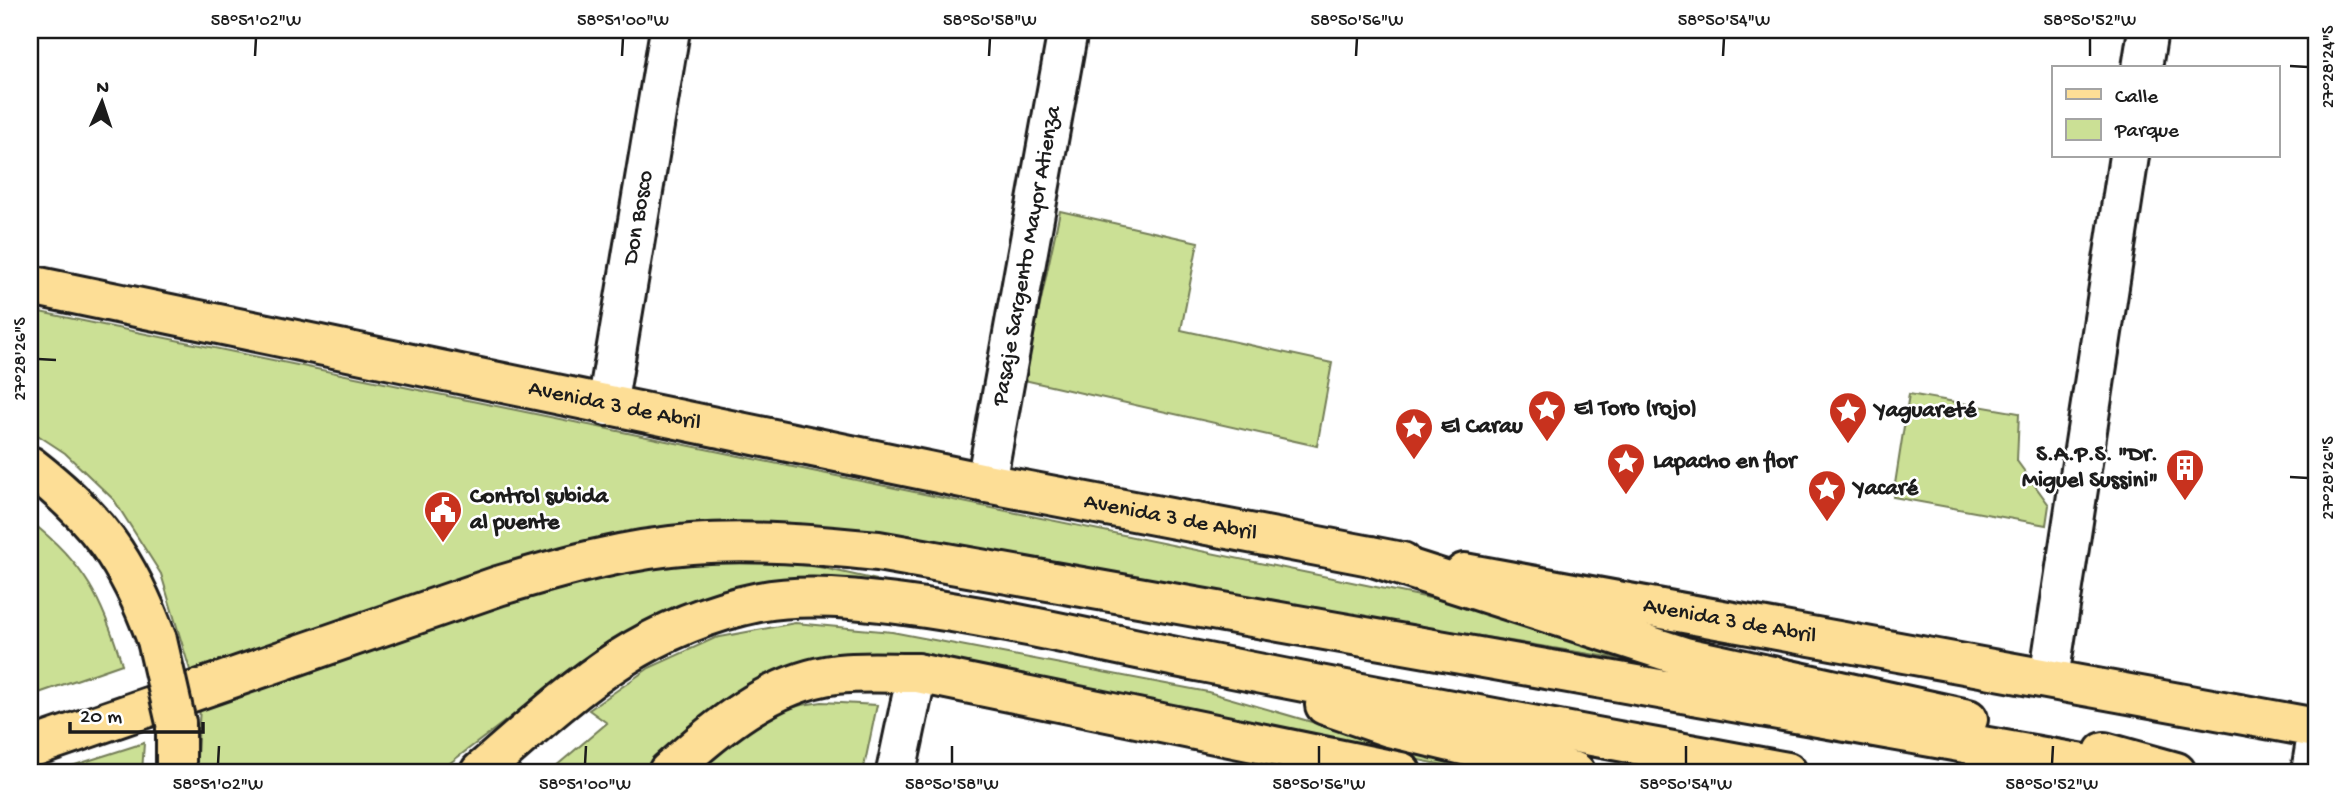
<svg xmlns="http://www.w3.org/2000/svg" width="2346" height="802" font-family="'Gochi Hand',sans-serif">
<style>
.green{fill:#cbe095;stroke:#747e58;stroke-width:2}
.lines{fill:none;stroke-linecap:round;stroke-linejoin:round}
.minor-casing{stroke:#1c1c1c;stroke-width:44}
.major-casing{stroke:#1c1c1c;stroke-width:44}
.highway-casing{stroke:#1c1c1c;stroke-width:44}
.minor{stroke:#fff;stroke-width:38}
.major{stroke:#fdde96;stroke-width:38}
.highway{stroke:#fdde96;stroke-width:38}
.highway-bridge-casing{stroke:#1c1c1c;stroke-width:44;stroke-linecap:butt}
.highway-bridge{stroke:#fdde96;stroke-width:38}
.ticks{fill:none;stroke:#1c1c1c;stroke-width:2.5}
.labels{text-anchor:middle;dominant-baseline:central;stroke-width:5;stroke-linejoin:round;paint-order:stroke}
.street-label{font-size:23px;fill:#1c1c1c;stroke:#fff}
.poi-label{font-size:23px;font-weight:bold;fill:#1c1c1c;stroke:#fff;text-anchor:start}
.neatline{fill:none;stroke:#1c1c1c;stroke-width:2.5}
.ticks-label{font-size:18px;text-anchor:middle;fill:#1c1c1c}
</style>
<rect width="100%" height="100%" fill="#fff"/>
<filter id="ink" filterUnits="userSpaceOnUse"><feTurbulence type="fractalNoise" baseFrequency=".0143" numOctaves="2"/><feDisplacementMap in="SourceGraphic" scale="14" xChannelSelector="R" yChannelSelector="G"/><feConvolveMatrix kernelMatrix="1 2 1 2 8 2 1 2 1" color-interpolation-filters="sRGB"/></filter>
<g filter="url(#ink)">
<path class="green" d="M1060,211L1198,242L1181,330L1332,363L1317,446L1024,380Z
M30,310L1473,607L1683,669L1066,569L733,531L193,680L161,574L114,500L65,453L30,430Z
M1909,394L2019,413L2017,461L2049,505L2046,525L1893,497Z
M30,521C85,564 102,599 122,664L30,696Z
M676,558L783,559L877,580L795,585L549,688L438,772H196L200,707L545,586Z
M795,623L892,632L1208,692L1419,753L1512,772H1478L1023,680L748,690L688,727L640,772H549L607,723L589,710L649,668L715,638Z
M822,702L877,705L863,772H684C722,738 770,707 822,702Z
M144,743L142,772H53Z"/>
<g class="lines">
<defs>
<g id="minor">
<path d="M2142,68L2148,30"/>
<path id="s1" d="M607,406L670,30"/>
<path id="s2" d="M986,483L1068,30"/>
<path d="M2049,678L2129,156"/>
<path d="M896,772L917,673"/>
<path d="M2311,772L2316,741"/>
</g>
<g id="major">
<path id="s3" d="M30,285L986,483L1402,562"/>
<path id="s4" d="M1464,573L2316,728"/>
<path d="M668,772C715,729 770,682 837,674C863,671 890,673 917,673L1401,772"/>
</g>
<path id="highway" d="M30,466C97,518 128,560 157,640
M1370,556L1685,657L1968,719
M1325,705L1389,727L1575,772
M30,748L498,586C561,567 625,549 691,544C754,539 816,545 878,551L2129,772
M2104,752L2176,772
M176,772V723
M480,772C570,694 637,627 759,602C806,593 857,599 904,605C1004,618 1103,643 1202,662C1397,701 1592,736 1787,772"/>
</defs>
<use href="#minor" class="minor-casing"/>
<use href="#major" class="major-casing"/>
<use href="#highway" class="highway-casing"/>
<use href="#minor" class="minor"/>
<use href="#major" class="major"/>
<use href="#highway" class="highway"/>
<defs>
<path id="highway-bridge" d="M157,640L176,723"/>
</defs>
<use href="#highway-bridge" class="highway-bridge-casing"/>
<use href="#highway-bridge" class="highway-bridge"/>
</g>
</g>
<path class="ticks" d="M255,56L256,38M622,56L623,38M989,56L990,38M1356,56L1357,38M1723,56L1724,38M2090,56V38M2290,66L2308,67M38,359L56,360M2290,477L2308,478M218,764L219,746M585,764L586,746M952,764V746M1319,764V746M1686,764V746M2052,764L2053,746"/>
<defs>
<symbol id="sight-pin" viewBox="-11 -11 22 30"><path d="M0 17L-7.5 6A9.5 9.5 0 1 1 7.5 6Z" fill="#c8321e" stroke="#fff"/><path d="M0-6L1.8-2.2L6-1.7L2.9 1.2L3.7 5.4L0 3.3L-3.7 5.4L-2.9 1.2L-6-1.7L-1.8-2.2Z" fill="#fff"/></symbol>
<symbol id="building-pin" viewBox="-11 -11 22 30"><path d="M0 17L-7.5 6A9.5 9.5 0 1 1 7.5 6Z" fill="#c8321e" stroke="#fff"/><path d="M-4-6H4V6H1V3H-1V6H-4ZM-2.5-4.3h1.7v1.8h-1.7ZM.8-4.3h1.7v1.8H.8ZM-2.5-1h1.7V.8h-1.7ZM.8-1h1.7V.8H.8Z" fill="#fff"/></symbol>
<symbol id="civic-pin" viewBox="-11 -11 22 30"><path d="M0 17L-7.5 6A9.5 9.5 0 1 1 7.5 6Z" fill="#c8321e" stroke="#fff"/><path d="M-.6-6.5H3V-4.5H.6V-3L4-1V1h2V6H-6V1h2V-1L-.6-3ZM-1.2 2.5V6h2.4V2.5Z" fill="#fff"/></symbol>
</defs>
<g fill-rule="evenodd">
<use href="#sight-pin" x="1525" y="387" width="44" height="60"/>
<use href="#sight-pin" x="1826" y="389" width="44" height="60"/>
<use href="#sight-pin" x="1392" y="405" width="44" height="60"/>
<use href="#sight-pin" x="1604" y="440" width="44" height="60"/>
<use href="#building-pin" x="2163" y="446" width="44" height="60"/>
<use href="#sight-pin" x="1805" y="467" width="44" height="60"/>
<use href="#civic-pin" x="421" y="488" width="44" height="60"/>
</g>
<g class="labels">
<g class="street-label">
<text stroke="none"><textPath href="#s1" startOffset="191">Don Bosco</textPath></text>
<text stroke="none"><textPath href="#s2" startOffset="231">Pasaje Sargento Mayor Atienza</textPath></text>
<text stroke="none"><textPath href="#s3" startOffset="597">Avenida 3 de Abril</textPath></text>
<text stroke="none"><textPath href="#s3" startOffset="1164">Avenida 3 de Abril</textPath></text>
<text stroke="none"><textPath href="#s4" startOffset="270">Avenida 3 de Abril</textPath></text>
</g>
<g class="poi-label">
<text x="1574" y="409">El Toro (rojo)</text>
<text x="1875" y="411">Yaguareté</text>
<text x="1441" y="427">El Carau</text>
<text x="2158" y="455" text-anchor="end">S.A.P.S. "Dr.<tspan x="2158" dy="26">Miguel Sussini"</tspan></text>
<text x="1653" y="462">Lapacho en flor</text>
<text x="1854" y="489">Yacaré</text>
<text x="470" y="497">Control subida<tspan x="470" dy="26">al puente</tspan></text>
</g>
</g>
<rect width="2346" height="802" fill="none" stroke="#fff" stroke-width="77"/>
<rect x="2052" y="66" width="228" height="91" fill="#ffffff" stroke="#a4a4a4" stroke-width="2"/>
<rect x="2066" y="89" width="35" height="10" fill="#fdde96" stroke="#a4a4a4" stroke-width="2"/>
<text x="2115" y="102" font-size="21" fill="#1c1c1c">Calle</text>
<rect x="2066" y="119" width="35" height="21" fill="#cbe095" stroke="#a4a4a4" stroke-width="2"/>
<text x="2115" y="136" font-size="21" fill="#1c1c1c">Parque</text>
<g transform="translate(102 102) rotate(3)" stroke="#ffffff" stroke-width="5" paint-order="stroke">
<path d="M0-5L12 26L0 18L-12 26Z" fill="#1c1c1c"/>
<text y="-10" font-size="19" font-weight="bold" text-anchor="middle" fill="#1c1c1c">N</text>
</g>
<path d="M70 722v10h133v-10" fill="none" stroke="#1c1c1c" stroke-width="3.5"/>
<text x="80" y="722" font-size="21" fill="#1c1c1c" stroke="#ffffff" stroke-width="5" paint-order="stroke">20 m</text>
<rect x="38" y="38" width="2270" height="726" class="neatline"/>
<g class="ticks-label">
<text x="256" y="25">58°51'02"W</text>
<text x="623" y="25">58°51'00"W</text>
<text x="990" y="25">58°50'58"W</text>
<text x="1357" y="25">58°50'56"W</text>
<text x="1724" y="25">58°50'54"W</text>
<text x="2090" y="25">58°50'52"W</text>
<text transform="translate(2327 67) rotate(-90)" y="6">27°28'24"S</text>
<text transform="translate(19 359) rotate(-90)" y="6">27°28'26"S</text>
<text transform="translate(2327 478) rotate(-90)" y="6">27°28'26"S</text>
<text x="218" y="789">58°51'02"W</text>
<text x="585" y="789">58°51'00"W</text>
<text x="952" y="789">58°50'58"W</text>
<text x="1319" y="789">58°50'56"W</text>
<text x="1686" y="789">58°50'54"W</text>
<text x="2052" y="789">58°50'52"W</text>
</g>
</svg>
